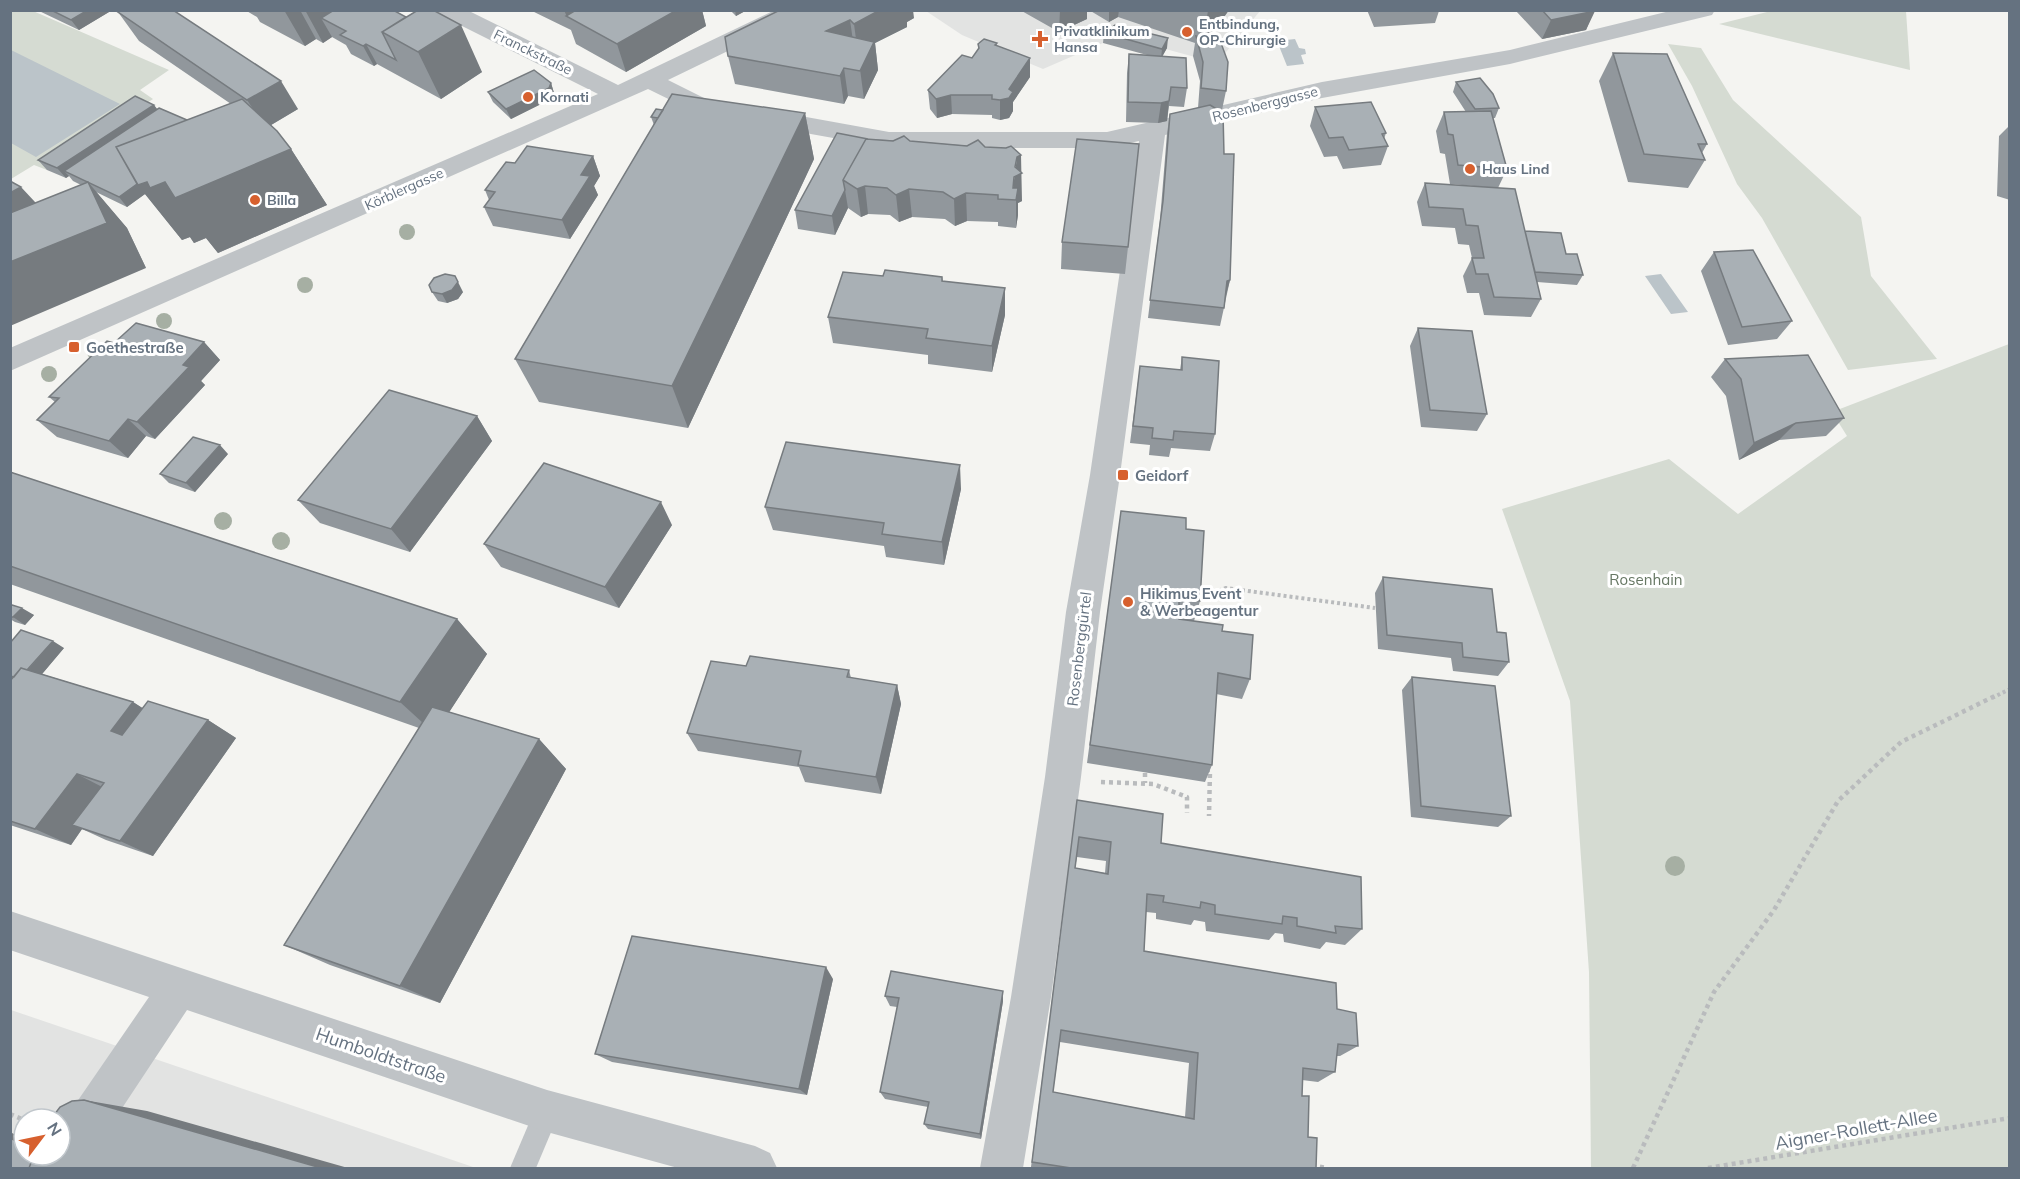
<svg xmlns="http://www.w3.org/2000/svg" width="2020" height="1179" font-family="Mulish,sans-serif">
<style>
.built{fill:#e2e3e2;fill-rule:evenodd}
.green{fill:#d5dbd2}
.water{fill:#bbc4c9}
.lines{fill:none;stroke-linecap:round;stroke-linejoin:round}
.path-far1{stroke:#b9bbbd;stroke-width:4;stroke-dasharray:3 3;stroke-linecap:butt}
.path{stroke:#b9bbbd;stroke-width:4.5;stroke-dasharray:4 4;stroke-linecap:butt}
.lane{fill:#bfc3c6;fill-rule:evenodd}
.street{fill:#bfc3c6;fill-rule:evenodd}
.tree{fill:#a6afa3}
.wall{fill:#91979c;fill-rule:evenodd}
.shaded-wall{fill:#767b7f}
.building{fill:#a9b0b5;stroke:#767b7f;stroke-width:1.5;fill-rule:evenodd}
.poi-dot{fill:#d7602e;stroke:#fff;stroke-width:2}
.labels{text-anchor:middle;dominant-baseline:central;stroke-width:6;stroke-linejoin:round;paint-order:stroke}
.far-poi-label{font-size:14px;font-weight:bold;fill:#657280;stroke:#fff;text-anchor:start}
.far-street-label{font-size:14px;fill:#657280;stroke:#fff}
.poi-label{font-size:15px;font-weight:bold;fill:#657280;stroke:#fff;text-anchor:start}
.park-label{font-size:15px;fill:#667763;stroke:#fff}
.street-label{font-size:15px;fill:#657280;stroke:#fff}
.near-street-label{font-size:18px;fill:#657280;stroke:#fff}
</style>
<rect width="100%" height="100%" fill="#f4f4f1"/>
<path class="built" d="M926,11H1260L1217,63L1114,35L1103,43L1043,69L962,35Z
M11,1010L476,1168H11ZM24,1119H60V1155H24Z"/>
<path class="green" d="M1775,10L1906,11L1910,70L1719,24Z
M11,11H33L169,70L140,90L153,99L47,170L34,165L11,179Z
M1668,44L1701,48L1733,100L1861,217L1871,276L1937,359L1848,370L1762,218L1737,184L1692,86Z
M2009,344V1168H1591L1589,972L1570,701L1502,509L1669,459L1738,514L1847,436L1832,412Z"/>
<path class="water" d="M1295,39L1299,48L1305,49L1306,54L1301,55L1304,64L1287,66L1277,41Z
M10,50H11L120,104L36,157L11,143Z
M1661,274L1688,312L1671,314L1645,276Z"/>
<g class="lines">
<path class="path-far1" d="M1196,599L1226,588L1375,608
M1992,698L2010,689"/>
<path class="path" d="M1206,770H1210L1209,816
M1145,773V783
M1101,782L1153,784L1187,797V813
M10,1114L24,1120
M1312,1165L1326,1168
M1633,1168L1714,992L1774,910L1838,801L1901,742L1995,696
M1708,1168L2010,1118"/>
<path class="lane" d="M547,1098L556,1102L560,1111L536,1168H510L538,1102Z"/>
<path class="street" d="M437,10H467L618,85L775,10H805L802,15L668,80L706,99L889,132H1107L1322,82L1510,50L1674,10H1715L1712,15L1510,64L1322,98L1165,135L1120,475L1100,612L1081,777L1051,997L1023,1168H980L1011,997L1045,777L1066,612L1090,475L1139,141L1107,148H889L699,114L648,89L10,371V348L598,94L440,15Z
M10,911L547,1090L755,1146L770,1153L777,1168H678L547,1132L187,1010L93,1152L87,1168H45L49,1155H60L61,1125L149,997L10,950Z"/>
</g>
<g class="tree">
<circle cx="407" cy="232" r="8"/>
<circle cx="305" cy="285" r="8"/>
<circle cx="164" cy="321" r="8"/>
<circle cx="95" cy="352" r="8"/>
<circle cx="49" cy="374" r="8"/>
<circle cx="223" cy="521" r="9"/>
<circle cx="281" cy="541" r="9"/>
<circle cx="1675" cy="866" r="10"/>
</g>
<path class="wall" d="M37,10H108L109,12L79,30Z
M245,10H393L482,72L441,99L377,64L374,66L351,54L346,45L332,37L323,43L316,39L305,46L260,22L257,17Z
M530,10H702L706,26L626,72L576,44L571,30Z
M730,10H747L736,16Z
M780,10L914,18L907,22V27L875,43L878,70L864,99L848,96L844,104L735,84L728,56Z
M1020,10H1087V19L1059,32Z
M1089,10H1229L1208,40L1226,91L1222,110L1217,109L1224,154L1230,280L1220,326L1148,318L1160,220L1167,133L1170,114L1198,108L1200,81L1193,56L1195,43L1118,17L1109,22Z
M1367,10H1444L1439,11L1435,23L1374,27Z
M1516,10H1594L1586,30L1542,39L1516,11Z
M118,12L298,109L271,125L291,149L327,205L218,253L206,238L194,243L190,237L182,240L145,194L127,207L96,192L127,228L146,268L36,203L81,185L73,181L69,176L66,178L47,170L38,160L157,109L187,120L231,104L139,41Z
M1104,33L1167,48L1162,56L1187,88L1184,107L1169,106L1167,121L1158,123L1126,122L1127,73L1129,54L1147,55L1103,43Z
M997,43V46L1030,77L1013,102V111L1009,118L1000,120L992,118V115L952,114L937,118L930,109L928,90L972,58L978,51V44Z
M1613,53L1707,144L1702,153L1705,160L1688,188L1628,182L1599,81Z
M1456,82L1499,108L1495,118H1493L1507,169L1498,188L1525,231L1566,254L1583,275L1577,285L1537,282L1541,299L1531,317L1484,315L1479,293H1467L1463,276L1472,258L1469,245L1458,244L1455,228L1422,226L1417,202L1425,183L1486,187L1450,184L1445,154L1440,153L1436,131L1444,112H1466L1453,92Z
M551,83L554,93L553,98L511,119L493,102L488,92Z
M1315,107L1386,133L1384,139L1388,146L1381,165L1343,169L1337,156L1324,157L1310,126Z
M663,110L805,113L814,159L688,428L539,402L515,359L654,125L651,117Z
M2010,125V200L1997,196L1999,136Z
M868,139L910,141L985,147L1022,201L1018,203V215L1016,228L998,226V222L967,221L955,226L945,219L912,217L899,222L890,215L868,214L861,217L848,208L835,235L798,229L795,210Z
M593,156L600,176L594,186L598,195L570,239L493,226L484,207L489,200L485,190L515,163Z
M1062,242L1128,247L1125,274L1061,269Z
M1714,252L1792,321L1777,339L1728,345L1701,271Z
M883,276L942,277L943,281L1005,315L992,372L928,364V355L833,343L828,317Z
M432,292H463L458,299L447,303L438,301Z
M1418,328L1487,414L1477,431L1421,427L1410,346Z
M204,342L220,360L201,381L205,385L155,439L146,436L128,458L57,437L37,420L55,402L49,397L114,343Z
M1182,357L1215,434L1210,451L1171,448L1169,457L1149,455L1150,445L1130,443L1140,366L1180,370Z
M1725,359L1844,418L1826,436L1779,440L1739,460L1726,396L1711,377Z
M477,416L492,441L410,552L320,523L298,500Z
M228,454L195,492L169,483L160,474Z
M10,472L457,619L487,654L449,712L539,739L566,769L440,1003L330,965L284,945L419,728L10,584Z
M961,489L944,565L886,557L884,546L773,530L765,507Z
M672,525L619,608L501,567L484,544Z
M1186,529L1200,601L1194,621L1222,631L1250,679L1242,699L1216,694L1212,765L1205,782L1087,763L1118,534Z
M1383,577L1497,632L1509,662L1498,676L1453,671L1451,658L1378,649L1375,593Z
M10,606L34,615L25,625L15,622L10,619Z
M10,643L64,648L42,674L133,702L142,708L208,720L236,738L153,856L106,840L82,829L71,845L10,825V681L12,680L10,679Z
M746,666L849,670L851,678L897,685L901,704L881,794L805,782L799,767L698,751L687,733Z
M1412,677L1511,816L1498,827L1411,817L1402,690Z
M1077,800L1161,843L1362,929L1345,945L1326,942L1320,949L1284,942L1283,934L1275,933L1269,940L1206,931L1205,922L1194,920L1191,925L1156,919V913L1146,912L1144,951L1337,1009L1358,1046L1340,1056H1336L1335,1072L1318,1082L1302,1080V1096L1308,1137L1316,1168H1040L1031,1167ZM1077,857L1106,861L1105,873L1075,868ZM1060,1042L1189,1063L1185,1117L1053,1092Z
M833,979L807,1095L612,1062L595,1054Z
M885,996L1003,1001L981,1139L928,1129L924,1124L928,1107L885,1099L880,1092L897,1007L890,1006Z"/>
<path class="shaded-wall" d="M88,10H108L109,12L79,30L71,20Z
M284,10H300L316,39L305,46Z
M305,10H370L321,18L332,37L323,43Z
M564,10H601L567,17Z
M677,10H702L706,26L626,72L617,44Z
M735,10H747L736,16Z
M880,10H913L914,18L907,22V27L875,43L878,70L864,99L854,24Z
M1060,10H1087V19L1059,32Z
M1113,10H1119L1118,17L1109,22V12Z
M1208,10H1229L1203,46Z
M1595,11L1586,30L1542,39L1551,20Z
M850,20L854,48L826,31Z
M461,25L482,72L441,99L418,52Z
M1168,38L1167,48L1161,59L1162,49Z
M366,44L377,64L374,66L363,46Z
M1030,58V77L1013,102V111L1009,118L1000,120V100Z
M844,68L848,96L844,104L840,76Z
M281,81L298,109L266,128L247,100Z
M551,83L554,93L553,98L511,119L506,109Z
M951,95L952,114L937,118L936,99Z
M1169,101L1167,121L1158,123L1161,103Z
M154,105L162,115L64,171L69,176L66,178L57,168Z
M805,113L814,159L688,428L672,386Z
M212,131L165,182L291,149L327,205L218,253L206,238L194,243L190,237L182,240L145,194L127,207L119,197Z
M1021,155L1022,201L1018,203V215L1016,228V200L1013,188L1017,157Z
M593,156L600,176L594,186L598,195L570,239L562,220L581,175Z
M88,182L127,228L146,268L10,326V262Z
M865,186L868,214L861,217L857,189Z
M21,187L63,232L10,222V193Z
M909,189L912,217L899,222L896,195Z
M845,190L848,208L835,235L832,216Z
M966,193L967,221L955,226L954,199Z
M455,276L463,292L458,299L447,303L442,294Z
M1230,280L1225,299H1223L1227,281Z
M1005,288V315L992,372V346Z
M204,342L220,360L201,381L205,385L155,439L137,422L183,365Z
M477,416L492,441L410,552L391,529Z
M128,419L146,436L128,458L109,441Z
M1796,423L1779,440L1739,460L1754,443Z
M220,445L228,454L195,492L186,483Z
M960,465L961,489L944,565L942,542Z
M661,502L672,525L619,608L605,587Z
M22,608L34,615L25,625L13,617Z
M457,619L487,654L435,734L400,702Z
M53,641L64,648L32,686L20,679Z
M897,685L901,704L881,794L876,777Z
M133,702L163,721L142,749L111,731Z
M208,720L236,738L153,856L120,841Z
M539,739L566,769L440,1003L400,986Z
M77,774L110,791L72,825L82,829L71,845L35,829Z
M826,967L833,979L807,1095L799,1089Z
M1003,991V1001L981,1139L980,1134Z
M84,1100L147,1111L348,1168H321Z
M10,1132L24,1139V1145L10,1138Z"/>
<path class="building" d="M51,10H88L71,20Z
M122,10H173L281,81L247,100L118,12Z
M334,10H393L406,17L382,32L396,60L366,44L363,46L340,35L346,31L321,18Z
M418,10H433L461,25L418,52L382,32Z
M576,10H677L617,44L566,16Z
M780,10H880L854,24L850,20L826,31L874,42L860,71L844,68L840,76L728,56L725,37Z
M1542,10H1594L1595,11L1551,20Z
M1115,25L1168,38L1162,49L1104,33Z
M1196,36L1221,43L1228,62L1226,91L1201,88L1203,62Z
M984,39L997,43L995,45L1030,58L1009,89L1013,92L1009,98L1000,100L992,99V95H951L936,99L928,90L962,55L972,58L979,48L978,44Z
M1613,53L1667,54L1707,144H1698L1705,160L1644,154Z
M1129,54L1186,58L1187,88L1171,87L1169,101L1161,103L1128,102Z
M534,70L551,83L549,88L506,109L488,92Z
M1480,78L1493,94L1499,108L1475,109L1456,82Z
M672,94L805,113L672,386L515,359Z
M135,96L154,105L57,168L38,160Z
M242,99L277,131L291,149L175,198L165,182L150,188L147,182L138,185L116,147Z
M1371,102L1386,133L1382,134L1388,146L1349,150L1343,137L1329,138L1315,107Z
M1210,105L1223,113L1224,154H1234L1230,280L1227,281L1224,308L1150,300L1163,201L1170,114Z
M159,108L187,120L116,147L137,184L119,197L64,171Z
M656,109L663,110L658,118L651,117Z
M1491,111L1507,169L1458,165L1453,135L1448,134L1444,112Z
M837,133L868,139H866L843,180L845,190L832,216L795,210Z
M904,136L910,141L967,146L978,140L985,147L1006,148L1011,146L1021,155L1017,157L1015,167L1022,173L1014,177L1013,188H1018L1016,200L998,199V195L966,193L954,199L943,192L909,189L896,195L887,188L865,186L857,189L843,180L866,139L893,141Z
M1077,139L1139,144L1128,247L1062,242Z
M527,146L593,156L581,175L590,176L562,220L484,207L495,192L485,190L506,162L515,163Z
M10,181L21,187L10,193Z
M88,182L107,223L10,262V213Z
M1425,183L1515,189L1541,299L1494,297L1488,274H1476L1472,258H1484L1478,226L1466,225L1463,209L1429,207Z
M1525,231L1561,233L1566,254H1577L1583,275L1535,272Z
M1753,250L1792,321L1742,327L1714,252Z
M885,270L942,277V281L1005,288L992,346L926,338L928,329L828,317L843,272L883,276Z
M445,274L455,276L458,282L452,290L442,294L432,292L429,285L434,278Z
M136,323L204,342L183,365L189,367L137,422L128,419L109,441L37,420L59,398L49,397L107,341L114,343Z
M1418,328L1472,331L1487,414L1430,410Z
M1808,355L1844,418L1796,423L1754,443L1741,379L1725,359Z
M1182,357L1219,361L1215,434L1174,431L1173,440L1152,438L1153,428L1133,426L1140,366L1182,370Z
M389,390L477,416L391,529L298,500Z
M193,437L220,445L186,483L160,474Z
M786,442L960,465L942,542L882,534L884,523L765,507Z
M544,463L661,502L605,587L484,544Z
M10,472L457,619L400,702L10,566Z
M1121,511L1186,518V529L1204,531L1200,601L1179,599V619L1223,625L1222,631L1253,635L1250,679L1218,673L1212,765L1090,745Z
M1383,577L1492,589L1497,632L1506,633L1509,662L1463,657L1462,643L1387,635Z
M12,605L22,608L13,617H10V606Z
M21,630L53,641L27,670L21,668L14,677L10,676V643Z
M750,656L849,670L847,677L897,685L876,777L798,765L801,751L687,733L711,661L746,666Z
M21,668L133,702L111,731L122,735L148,701L208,720L120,841L72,825L104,783L77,774L35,829L10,821V681Z
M1412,677L1495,686L1511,816L1421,806Z
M432,707L539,739L400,986L284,945Z
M1077,800L1163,814L1161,843L1361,877L1362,929L1335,926L1336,933L1297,926V918L1283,916L1282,924L1215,914V905L1201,902L1200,908L1163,902L1164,896L1147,894L1144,951L1336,983L1337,1009L1356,1013L1358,1046L1338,1044L1335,1072L1303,1068L1302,1096H1309L1308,1137L1317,1138L1316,1168H1071L1032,1162ZM1079,837L1111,842L1108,874L1075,868ZM1061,1030L1198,1053L1194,1119L1053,1092Z
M632,936L826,967L799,1089L595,1054Z
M891,971L1003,991L980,1134L924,1124L929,1102L880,1092L899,998L885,996Z
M84,1100L321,1168H29L34,1155H60V1119H51L60,1107L72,1101Z
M10,1138L24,1145V1155H34L29,1168H10Z"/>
<g class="poi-dot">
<circle cx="1187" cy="32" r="6"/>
<path d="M1037 30h6v6h6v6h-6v6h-6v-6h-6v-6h6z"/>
<circle cx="528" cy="97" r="6"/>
<circle cx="1470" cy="169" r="6"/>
<circle cx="255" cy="200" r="6"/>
<rect x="68" y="341" width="12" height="12" rx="3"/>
<rect x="1117" y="469" width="12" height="12" rx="3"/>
<circle cx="1128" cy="602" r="6"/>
</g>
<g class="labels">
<g class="far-poi-label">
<text x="1199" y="24">Entbindung,<tspan x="1199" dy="16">OP-Chirurgie</tspan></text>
<text x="1054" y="31">Privatklinikum<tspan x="1054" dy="16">Hansa</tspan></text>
<text x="540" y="97">Kornati</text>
<text x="1482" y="169">Haus Lind</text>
<text x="267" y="200">Billa</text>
</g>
<g class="far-street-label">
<text transform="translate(533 52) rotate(26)">Franckstraße</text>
<text transform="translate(1265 104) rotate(-14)">Rosenberggasse</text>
<text transform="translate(404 189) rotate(-24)">Körblergasse</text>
</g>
<g class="poi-label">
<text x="86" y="347">Goethestraße</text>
<text x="1135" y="475">Geidorf</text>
<text x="1140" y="593">Hikimus Event<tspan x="1140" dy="17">&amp; Werbeagentur</tspan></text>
</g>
<g class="park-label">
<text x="1646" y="579">Rosenhain</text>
</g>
<g class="street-label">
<text transform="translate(1079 649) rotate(-83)">Rosenberggürtel</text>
</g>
<g class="near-street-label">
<text transform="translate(381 1055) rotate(19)">Humboldtstraße</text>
<text transform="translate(1856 1129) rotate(-10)">Aigner-Rollett-Allee</text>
</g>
</g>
<rect width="2020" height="1179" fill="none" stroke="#657280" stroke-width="24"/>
<g transform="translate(42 1137) rotate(58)"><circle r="28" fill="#ffffff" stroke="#c1c7cc" stroke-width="1.5"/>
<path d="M0-4.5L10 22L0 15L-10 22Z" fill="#d7602e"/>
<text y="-9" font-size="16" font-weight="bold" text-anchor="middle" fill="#657280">N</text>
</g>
</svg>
